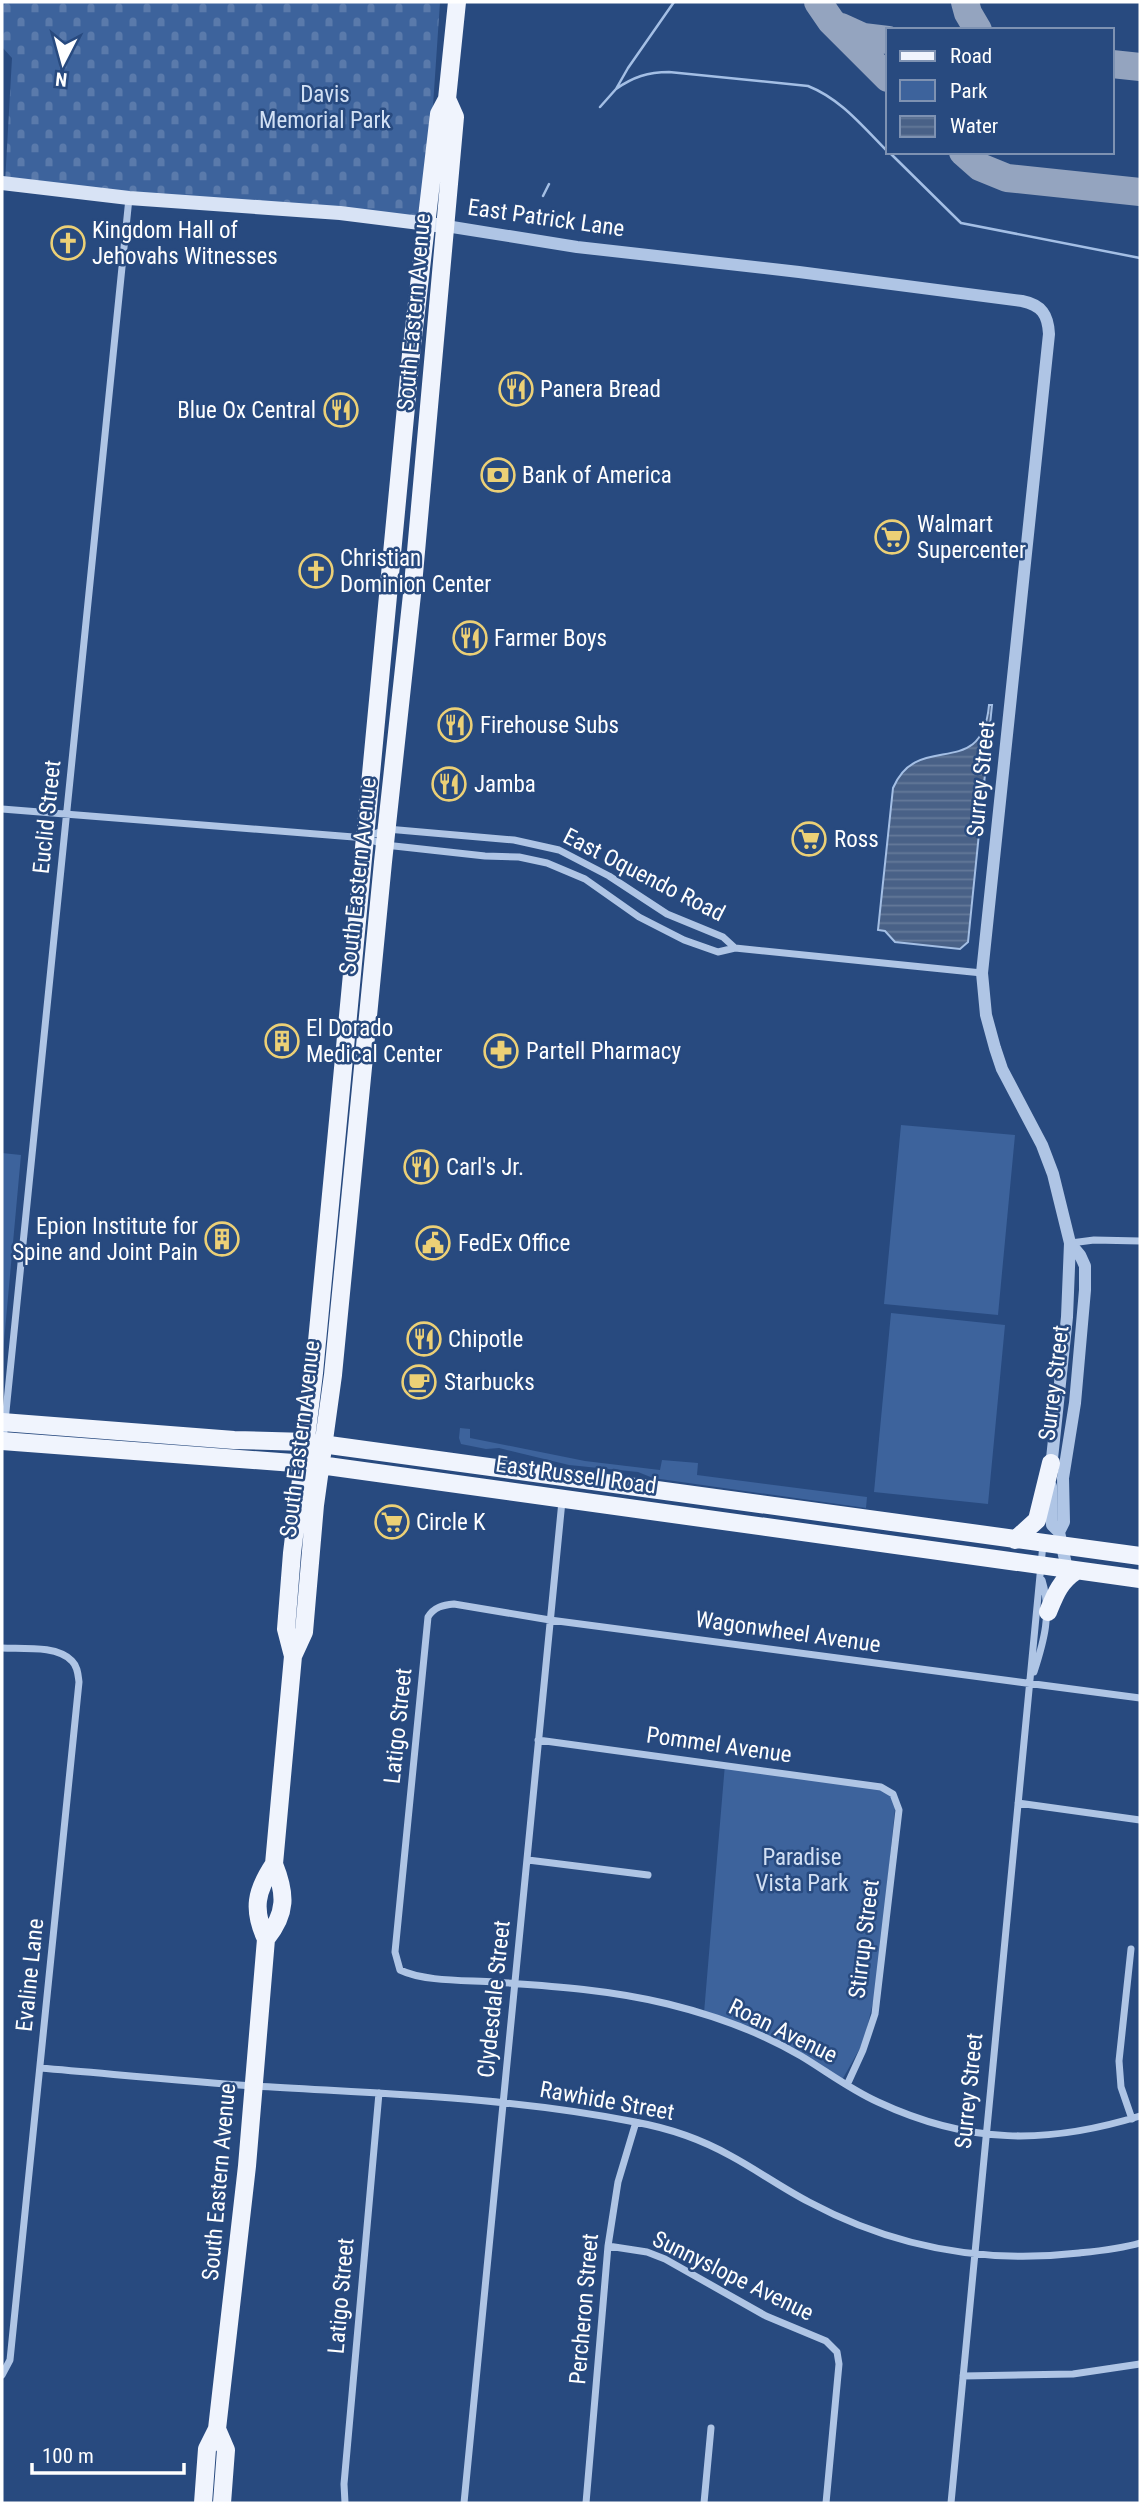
<svg xmlns="http://www.w3.org/2000/svg" width="1142" height="2505" font-family="'Roboto Condensed',sans-serif">
<style>
.cemetery{fill:url(#cemetery-stones)}
.green{fill:#3d639c}
.water{fill:url(#water-rules);stroke:#a4bfe5;stroke-width:2}
.lines{fill:none;stroke-linecap:round;stroke-linejoin:round}
.stream{stroke:#a4bfe5;stroke-width:2.5}
.taxiway{stroke:#94a4bf;stroke-width:28}
.minor{stroke:#afc5e5;stroke-width:7}
.tertiary{stroke:#afc5e5;stroke-width:12}
.secondary{stroke:#d8e3f5;stroke-width:14}
.primary{stroke:#f0f4fd;stroke-width:18}
.labels{text-anchor:middle;dominant-baseline:central;stroke-width:5;stroke-linejoin:round;paint-order:stroke}
.park-label{font-size:23px;fill:#d2e0f4;stroke:#284a7f}
.street-label{font-size:23px;fill:#fff;stroke:#284a7f}
.poi-label{font-size:23px;fill:#fff;stroke:#284a7f;text-anchor:start}
</style>
<defs>
<pattern id="cemetery-stones" width="16" height="16" patternUnits="userSpaceOnUse" patternTransform="scale(1.75)"><rect width="16" height="16" fill="#3d639c"/><path d="M2 7V4a2 2 0 0 1 4 0v3zM10 15v-3a2 2 0 0 1 4 0v3z" fill="#5a7aab"/></pattern>
<pattern id="water-rules" width="6" height="5" patternUnits="userSpaceOnUse" patternTransform="scale(1.75)"><rect width="6" height="5" fill="#496187"/><path d="M0 2.5h6" fill="none" stroke="#647999"/></pattern>
</defs>
<rect width="100%" height="100%" fill="#284a7f"/>
<path class="cemetery" d="M2,2H440L425,224L5,183L12,58L2,47Z"/>
<path class="green" d="M901,1125L1015,1135L998,1315L884,1304Z
M2,1153L21,1155L2,1363Z
M891,1313L1005,1325L988,1504L874,1492Z
M460,1428L470,1429V1438L585,1461L660,1470L662,1460L698,1463L697,1475L867,1497L866,1508L653,1478L638,1472L569,1465L499,1448L486,1449L461,1444L459,1438Z
M725,1764L885,1787L896,1799L877,1985L864,2041L842,2080L798,2054L704,2013Z"/>
<path class="water" d="M989,705H992L968,942L960,949L895,942L885,931L878,930L893,788C918,729 982,783 989,705Z"/>
<g class="lines">
<path class="stream" d="M616,89C633,77 648,72 669,72L808,86C841,99 863,127 888,152
M600,107L616,89L628,68L674,2
M889,152L961,223L1140,258
M543,196L549,184"/>
<path class="taxiway" d="M818,2L831,21L888,78
M965,2L968,13L978,30
M841,27L863,37L888,40
M1112,64L1140,67
M963,152L980,167L1007,178L1140,192"/>
<path class="minor" d="M2,809L366,838L385,845L485,856L519,857L547,863L585,879L639,917L684,940L718,952L735,948L982,973
M367,837L387,829L514,840L559,850L609,876L667,914L723,937L735,948
M1071,1243L1094,1240L1140,1241
M3,1441C44,1026 89,612 129,198
M2,1648C22,1649 57,1645 72,1661C78,1667 78,1675 79,1682L10,2360L2,2375
M1034,1672C1044,1641 1052,1613 1042,1580
M1140,1698L550,1620L454,1604C443,1605 434,1607 428,1617L395,1952L400,1970C425,1982 467,1980 495,1982C552,1986 612,1990 668,2004C713,2015 760,2032 801,2056C826,2071 851,2090 878,2102C968,2144 1046,2145 1140,2116
M538,1740L881,1787L893,1794L899,1810L875,2014L863,2050L847,2085
M1018,1803L1140,1820
M528,1860L648,1875
M1131,1949L1119,2061L1121,2087L1132,2119
M40,2068C112,2074 183,2081 255,2086C382,2094 510,2097 635,2122C668,2128 701,2139 731,2156C757,2170 782,2188 809,2202C893,2247 984,2264 1079,2253C1099,2251 1120,2249 1140,2243
M608,2246L647,2252L665,2259L766,2316L826,2341L837,2352L839,2364L826,2503
M963,2376L1073,2374L1140,2364
M345,2503L344,2484L379,2093
M464,2503L562,1501
M586,2503L608,2246L618,2182L636,2122
M704,2503L711,2428
M951,2503L1043,1544"/>
<path class="tertiary" d="M446,226L577,247L799,272L1022,301C1042,305 1048,315 1049,334L982,973L986,1015L995,1048L1002,1069L1042,1145L1053,1174L1070,1243L1067,1317L1051,1468
M1051,1486L1052,1525L1059,1532L1067,1569
M1059,1532L1064,1522L1063,1478L1075,1403L1085,1290V1266L1080,1255L1070,1243"/>
<path class="secondary" d="M2,183L129,198L340,213L436,225"/>
<path class="primary" d="M2,1422L234,1440L307,1442L1140,1556
M2,1441L320,1465L1140,1579
M1015,1540L1037,1520L1051,1463
M1048,1612C1055,1595 1060,1581 1076,1571
M293,1656L304,1632L315,1505L333,1375L383,862L413,585L455,117L447,99
M266,1939C287,1913 286,1894 274,1864L293,1656L286,1629L292,1553L314,1373L411,354L439,114L447,99L457,2
M217,2429L226,2450L222,2503
M203,2503L207,2449L217,2429L247,2166L266,1939C252,1909 256,1891 274,1864"/>
</g>
<defs>
<symbol id="church-ring" viewBox="-11 -11 22 22"><circle r="9.5" fill="#284a7f" stroke="#ecd076" stroke-width="1.5"/><path d="M-1.2-6h2.4v3.5h3.3v2.4h-3.3V6h-2.4V-.1h-3.3v-2.4h3.3Z" fill="#ecd076"/></symbol>
<symbol id="restaurant-ring" viewBox="-11 -11 22 22"><circle r="9.5" fill="#284a7f" stroke="#ecd076" stroke-width="1.5"/><path d="M-5-6h1v4h1v-4h1v4h1v-4h1v5L-1.5 .5V6h-2V.5L-5-1ZM5-6V6H3V1.5H1.5Q1.5-4 5-6Z" fill="#ecd076"/></symbol>
<symbol id="bank-ring" viewBox="-11 -11 22 22"><circle r="9.5" fill="#284a7f" stroke="#ecd076" stroke-width="1.5"/><path d="M-6-4H6V4H-6ZM0-2.3a2.3 2.3 0 1 0 0 4.6a2.3 2.3 0 1 0 0-4.6Z" fill="#ecd076"/></symbol>
<symbol id="supermarket-ring" viewBox="-11 -11 22 22"><circle r="9.5" fill="#284a7f" stroke="#ecd076" stroke-width="1.5"/><path d="M-6-5.5h2.5l.6 2H6L4.5 2H-2.5L-4.4-4H-6ZM-1.5 3.2a1.3 1.3 0 1 0 .1 0ZM3 3.2a1.3 1.3 0 1 0 .1 0Z" fill="#ecd076"/></symbol>
<symbol id="building-ring" viewBox="-11 -11 22 22"><circle r="9.5" fill="#284a7f" stroke="#ecd076" stroke-width="1.5"/><path d="M-4-6H4V6H1V3H-1V6H-4ZM-2.5-4.3h1.7v1.8h-1.7ZM.8-4.3h1.7v1.8H.8ZM-2.5-1h1.7V.8h-1.7ZM.8-1h1.7V.8H.8Z" fill="#ecd076"/></symbol>
<symbol id="pharmacy-ring" viewBox="-11 -11 22 22"><circle r="9.5" fill="#284a7f" stroke="#ecd076" stroke-width="1.5"/><path d="M-2-6h4v4h4v4h-4v4h-4v-4h-4v-4h4Z" fill="#ecd076"/></symbol>
<symbol id="civic-ring" viewBox="-11 -11 22 22"><circle r="9.5" fill="#284a7f" stroke="#ecd076" stroke-width="1.5"/><path d="M-.6-6.5H3V-4.5H.6V-3L4-1V1h2V6H-6V1h2V-1L-.6-3ZM-1.2 2.5V6h2.4V2.5Z" fill="#ecd076"/></symbol>
<symbol id="cafe-ring" viewBox="-11 -11 22 22"><circle r="9.5" fill="#284a7f" stroke="#ecd076" stroke-width="1.5"/><path d="M-5.5-4.5H6V0H3Q3 3.5 0 3.5H-2.5Q-5.5 3.5-5.5 0ZM3-3.2v2h1.7v-2ZM-6 4.5H4V6H-6Z" fill="#ecd076"/></symbol>
</defs>
<g fill-rule="evenodd">
<use href="#church-ring" x="49" y="224" width="38" height="38"/>
<use href="#restaurant-ring" x="497" y="370" width="38" height="38"/>
<use href="#restaurant-ring" x="322" y="391" width="38" height="38"/>
<use href="#bank-ring" x="479" y="456" width="38" height="38"/>
<use href="#supermarket-ring" x="873" y="518" width="38" height="38"/>
<use href="#church-ring" x="297" y="552" width="38" height="38"/>
<use href="#restaurant-ring" x="451" y="619" width="38" height="38"/>
<use href="#restaurant-ring" x="436" y="706" width="38" height="38"/>
<use href="#restaurant-ring" x="430" y="765" width="38" height="38"/>
<use href="#supermarket-ring" x="790" y="820" width="38" height="38"/>
<use href="#building-ring" x="263" y="1022" width="38" height="38"/>
<use href="#pharmacy-ring" x="482" y="1032" width="38" height="38"/>
<use href="#restaurant-ring" x="402" y="1148" width="38" height="38"/>
<use href="#building-ring" x="203" y="1220" width="38" height="38"/>
<use href="#civic-ring" x="414" y="1224" width="38" height="38"/>
<use href="#restaurant-ring" x="405" y="1320" width="38" height="38"/>
<use href="#cafe-ring" x="400" y="1363" width="38" height="38"/>
<use href="#supermarket-ring" x="373" y="1503" width="38" height="38"/>
</g>
<g class="labels">
<g class="park-label">
<text x="325" y="94">Davis<tspan x="325" dy="26">Memorial Park</tspan></text>
<text x="802" y="1857">Paradise<tspan x="802" dy="26">Vista Park</tspan></text>
</g>
<g class="street-label">
<text transform="translate(546 218) rotate(8)">East Patrick Lane</text>
<text transform="translate(414 312) rotate(-85)">South Eastern Avenue</text>
<text transform="translate(981 779) rotate(-84)">Surrey Street</text>
<text transform="translate(47 817) rotate(-84)">Euclid Street</text>
<text transform="translate(644 875) rotate(27)">East Oquendo Road</text>
<text transform="translate(358 876) rotate(-84)">South Eastern Avenue</text>
<text transform="translate(1054 1383) rotate(-83)">Surrey Street</text>
<text transform="translate(300 1439) rotate(-83)">South Eastern Avenue</text>
<text transform="translate(576 1475) rotate(8)">East Russell Road</text>
<text transform="translate(788 1632) rotate(8)">Wagonwheel Avenue</text>
<text transform="translate(398 1726) rotate(-84)">Latigo Street</text>
<text transform="translate(719 1745) rotate(8)">Pommel Avenue</text>
<text transform="translate(864 1939) rotate(-83)">Stirrup Street</text>
<text transform="translate(30 1975) rotate(-84)">Evaline Lane</text>
<text transform="translate(494 1999) rotate(-84)">Clydesdale Street</text>
<text transform="translate(783 2031) rotate(26)">Roan Avenue</text>
<text transform="translate(969 2091) rotate(-84)">Surrey Street</text>
<text transform="translate(607 2101) rotate(10)">Rawhide Street</text>
<text transform="translate(219 2182) rotate(-85)">South Eastern Avenue</text>
<text transform="translate(733 2276) rotate(26)">Sunnyslope Avenue</text>
<text transform="translate(341 2296) rotate(-85)">Latigo Street</text>
<text transform="translate(584 2309) rotate(-85)">Percheron Street</text>
</g>
<g class="poi-label">
<text x="92" y="230">Kingdom Hall of<tspan x="92" dy="26">Jehovahs Witnesses</tspan></text>
<text x="540" y="389">Panera Bread</text>
<text x="316" y="410" text-anchor="end">Blue Ox Central</text>
<text x="522" y="475">Bank of America</text>
<text x="917" y="524">Walmart<tspan x="917" dy="26">Supercenter</tspan></text>
<text x="340" y="558">Christian<tspan x="340" dy="26">Dominion Center</tspan></text>
<text x="494" y="638">Farmer Boys</text>
<text x="480" y="725">Firehouse Subs</text>
<text x="474" y="784">Jamba</text>
<text x="834" y="839">Ross</text>
<text x="306" y="1028">El Dorado<tspan x="306" dy="26">Medical Center</tspan></text>
<text x="526" y="1051">Partell Pharmacy</text>
<text x="446" y="1167">Carl's Jr.</text>
<text x="198" y="1226" text-anchor="end">Epion Institute for<tspan x="198" dy="26">Spine and Joint Pain</tspan></text>
<text x="458" y="1243">FedEx Office</text>
<text x="448" y="1339">Chipotle</text>
<text x="444" y="1382">Starbucks</text>
<text x="416" y="1522">Circle K</text>
</g>
</g>
<rect width="1142" height="2505" fill="none" stroke="#ffffff" stroke-width="7"/>
<rect x="886" y="28" width="228" height="126" fill="#284a7f" stroke="#7e92b2" stroke-width="2"/>
<rect x="900" y="51" width="35" height="10" fill="#f0f4fd" stroke="#7e92b2" stroke-width="2"/>
<text x="950" y="63" font-size="21" fill="#ffffff">Road</text>
<rect x="900" y="80" width="35" height="21" fill="#3d639c" stroke="#7e92b2" stroke-width="2"/>
<text x="950" y="98" font-size="21" fill="#ffffff">Park</text>
<rect x="900" y="116" width="35" height="21" fill="url(#water-rules)" stroke="#7e92b2" stroke-width="2"/>
<text x="950" y="133" font-size="21" fill="#ffffff">Water</text>
<g transform="translate(63 63) rotate(186)" stroke="#284a7f" stroke-width="5" paint-order="stroke">
<path d="M0-5L12 26L0 18L-12 26Z" fill="#ffffff"/>
<text y="-10" font-size="19" font-weight="bold" text-anchor="middle" fill="#ffffff">N</text>
</g>
<path d="M32 2463v10h152v-10" fill="none" stroke="#ffffff" stroke-width="3.5"/>
<text x="42" y="2463" font-size="21" fill="#ffffff" stroke="#284a7f" stroke-width="5" paint-order="stroke">100 m</text>
</svg>
